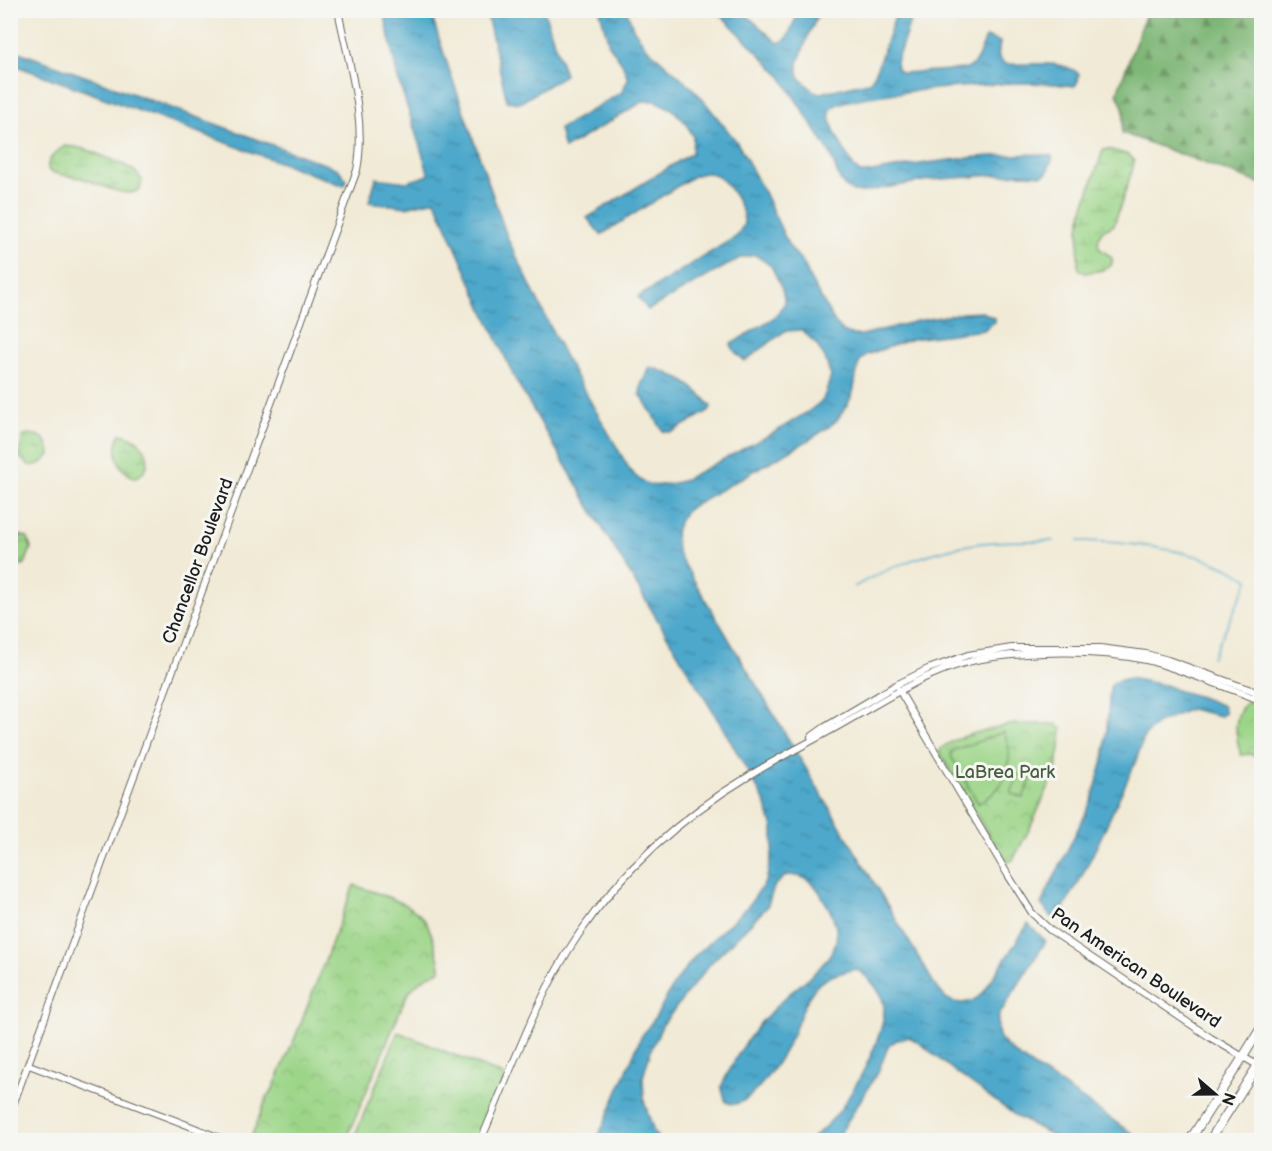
<svg xmlns="http://www.w3.org/2000/svg" width="1272" height="1151" font-family="'Balsamiq Sans',sans-serif">
<style>
.forest{fill:url(#forest-firs);stroke:#4c6948;stroke-width:1.5}
.wetland{fill:url(#wetland-marsh);stroke:#5c7852;stroke-width:1.5}
.park{fill:url(#park-crowns);stroke:#5c7852;stroke-width:1.5}
.pitch{fill:#9cd588;stroke:#5c7852;stroke-width:1.5}
.water{fill:url(#water-ripples);stroke:#346274;stroke-width:1.5}
.lines{fill:none;stroke-linecap:round;stroke-linejoin:round}
.stream{stroke:#4da8cb;stroke-width:1.5}
.minor-casing{stroke:#67645d;stroke-width:8}
.major-casing{stroke:#67645d;stroke-width:10}
.minor{stroke:#fff;stroke-width:6}
.major{stroke:#fff;stroke-width:8}
.labels{text-anchor:middle;dominant-baseline:central;stroke-width:6;stroke-linejoin:round;paint-order:stroke}
.street-label{font-size:18px;fill:#1c1c1c;stroke:#f6f6f2}
.park-label{font-size:18px;fill:#495d42;stroke:#f6f6f2}
</style>
<defs>
<pattern id="forest-firs" width="22" height="20" patternUnits="userSpaceOnUse" patternTransform="scale(1.5)"><rect width="22" height="20" fill="#7db674"/><path d="M5 1l3.5 6h-7zM16 11l3.5 6h-7z" fill="#66935e"/></pattern>
<pattern id="wetland-marsh" width="20" height="14" patternUnits="userSpaceOnUse" patternTransform="scale(1.5)"><rect width="20" height="14" fill="#9cd588"/><path d="M1 5h8M5 5V1M11 12h8M15 12V8" fill="none" stroke="#86b675"/></pattern>
<pattern id="park-crowns" width="20" height="18" patternUnits="userSpaceOnUse" patternTransform="scale(1.5)"><rect width="20" height="18" fill="#9cd588"/><path d="M2 6a3 3 0 1 1 6 0M12 15a3 3 0 1 1 6 0" fill="none" stroke="#86b675"/></pattern>
<pattern id="water-ripples" width="26" height="14" patternUnits="userSpaceOnUse" patternTransform="scale(1.5)"><rect width="26" height="14" fill="#4da8cb"/><path d="M2 4q2-2 4 0t4 0M15 11q2-2 4 0t4 0" fill="none" stroke="#3f88a4"/></pattern>
</defs>
<rect width="100%" height="100%" fill="#f6f6f2"/>
<filter id="ink" filterUnits="userSpaceOnUse"><feTurbulence type="fractalNoise" baseFrequency=".0167" numOctaves="2"/><feDisplacementMap in="SourceGraphic" scale="12" xChannelSelector="R" yChannelSelector="G"/><feConvolveMatrix kernelMatrix="1 2 1 2 8 2 1 2 1" color-interpolation-filters="sRGB"/></filter>
<filter id="wash" filterUnits="userSpaceOnUse"><feTurbulence type="fractalNoise" baseFrequency=".008" numOctaves="4" result="noise"/><feDisplacementMap in="SourceGraphic" scale="24" xChannelSelector="R" yChannelSelector="G"/><feGaussianBlur stdDeviation="1.35" result="paint"/><feColorMatrix in="noise" values="0 0 0 0 0 0 0 0 0 0 0 0 0 0 0 0 0 1.4 0 .05"/><feComposite in="paint" operator="in"/></filter>
<g filter="url(#wash)">
<rect width="100%" height="100%" fill="#f1ead6"/>
<path class="forest" d="M1156,10L1261,11V184L1122,133C1122,126 1124,119 1124,112C1124,106 1119,100 1117,93L1147,11L1155,13Z"/>
<path class="wetland" d="M64,146L75,147L88,150L120,163L135,171L142,180L140,190C137,191 134,192 131,193C116,194 96,182 81,178C70,176 61,176 49,171C44,160 56,153 64,146Z
M1108,149L1129,155L1134,160L1133,168L1114,225L1101,232C1099,237 1097,242 1099,247C1102,253 1117,256 1111,265C1107,272 1090,271 1085,273L1080,270L1078,266L1079,228L1084,206L1103,150Z
M28,434C43,435 49,440 50,455C43,463 38,466 29,465L19,457L22,438Z
M120,434C144,436 160,466 135,478C116,468 113,453 120,434Z
M19,535L27,537L31,548L25,564L16,568H11V536Z"/>
<path class="park" d="M1254,702L1261,705V758L1250,754L1241,755C1236,739 1231,716 1246,703Z
M1015,724H1056L1062,729L1060,748L1056,770L1030,828L1014,858C1012,862 1009,863 1004,861L939,752C947,737 998,727 1015,724Z
M354,885C374,893 413,902 425,921C434,936 437,954 441,970C426,976 415,983 406,997L346,1140H250L268,1095L272,1091L299,1028Z
M398,1032L505,1076L478,1140H353Z"/>
<path class="pitch" d="M1004,732C1016,762 1007,789 978,803L951,756L952,751Z
M1019,774L1031,779L1023,798L1011,793Z"/>
<path class="water" d="M384,11H430L449,69L508,239L566,359L630,470C646,490 658,487 682,481L777,431L809,411L823,400L831,376L824,356L816,344L802,330L785,331L745,361L734,351L731,344L775,317L785,303L782,288L771,266L755,255L740,258L648,310L638,297L737,236C739,232 743,227 744,223C745,209 728,181 715,175C707,171 700,174 692,177L601,235L587,218L692,153L693,137L686,123L672,109L655,101H644L564,149L559,129L622,92L628,79L622,63L609,45L600,11H627L633,28L646,47L685,81L700,96L736,141L745,156L764,192L789,246L804,264L811,281L836,324L843,331L853,335H862L917,321L963,313L982,312L994,318V322L984,330L912,339L866,355L860,361L858,366L853,393L848,404L837,420L829,427L809,440L692,506C676,520 671,537 680,557L935,985C938,989 942,994 945,997C958,1007 973,1003 983,993L1028,924L1046,941L999,1015C997,1024 996,1033 1002,1041C1013,1055 1039,1071 1054,1080C1083,1100 1113,1120 1142,1140H1061L1019,1118L958,1074L918,1042L909,1037L897,1040L889,1045L878,1072L836,1140H810C819,1132 829,1124 837,1114C853,1093 885,1036 884,1009C884,993 869,977 856,969C840,973 821,977 812,992C803,1004 799,1021 793,1034C785,1052 756,1101 735,1104C733,1104 728,1103 726,1102L721,1087C732,1063 745,1041 762,1021C771,1012 779,1003 788,995C805,980 830,964 836,941C839,926 831,911 823,898C814,881 806,876 787,875L775,885L767,907L710,964L663,1024L651,1050L643,1077L644,1101L654,1132L659,1140H597L641,1037L656,1016L674,984L695,956L749,905L766,881L773,848V828L765,802L727,735L601,526L515,379L477,296L435,200L406,207L369,202L376,178L407,182L429,175L397,75Z
M486,11H544L565,75L520,103L507,101Z
M717,11H742L777,42C781,43 784,41 787,38L799,11H819L814,24L810,31L798,63V73L800,78L812,90L820,93L868,82L871,80L875,74L897,11H914L896,62L897,69L902,73L967,69C979,63 981,48 986,37L1000,42C999,51 995,59 1006,64C1028,66 1061,58 1079,74L1078,81L1075,86C1058,84 1042,83 1025,83C1000,83 839,94 831,109C830,112 829,115 830,118C832,129 848,157 854,167L860,173H866C915,164 965,156 1015,155C1027,154 1040,153 1052,156V159L1047,173L1043,175L1023,174L995,175L930,180L863,192H853L844,186L839,178L830,153L780,75Z
M11,49L338,169L347,180L344,186L11,64Z
M650,367C675,374 694,385 711,406L710,410L674,431L670,432L663,431L640,394L641,385Z
M1129,678L1165,685L1179,691L1198,696L1221,705L1223,707L1225,713L1220,716L1190,709L1156,724L1144,737L1136,761L1097,846L1080,880L1056,921L1050,916L1041,904L1092,800L1105,753L1110,687L1115,682Z"/>
<g class="lines">
<path class="stream" d="M1077,541C1125,542 1180,547 1224,566C1233,570 1241,575 1249,579L1212,657
M854,587C890,566 934,550 975,544C1000,540 1028,541 1053,541"/>
</g>
</g>
<g filter="url(#ink)">
<g class="lines">
<defs>
<path id="minor" d="M899,690L1008,875L1032,913L1050,930L1211,1038L1262,1068
M811,737L825,727L896,685L928,669L968,655L1012,648H1100L1146,654L1168,660L1262,694
M29,1065L177,1121L225,1140
M10,1113L357,170C367,119 348,61 338,10
M481,1140C511,1071 536,997 579,934C624,868 681,817 749,776C779,757 811,742 842,724C892,696 936,664 994,657C1044,651 1097,650 1146,660C1163,664 1179,670 1195,676C1217,684 1239,692 1262,701"/>
<path id="major" d="M1190,1140L1243,1057L1262,1026
M1210,1140L1262,1059"/>
</defs>
<use href="#minor" class="minor-casing"/>
<use href="#major" class="major-casing"/>
<use href="#minor" class="minor"/>
<use href="#major" class="major"/>
</g>
</g>
<g class="labels">
<g class="street-label">
<text transform="translate(198 561) rotate(-70)">Chancellor Boulevard</text>
<text transform="translate(1136 968) rotate(34)">Pan American Boulevard</text>
</g>
<g class="park-label">
<text x="1005" y="772">LaBrea Park</text>
</g>
</g>
<rect width="1272" height="1151" fill="none" stroke="#f6f6f2" stroke-width="36"/>
<g transform="translate(1215 1094) rotate(110)" stroke="#f6f6f2" stroke-width="4.5" paint-order="stroke">
<path d="M0-4.5L10 22L0 15L-10 22Z" fill="#1c1c1c"/>
<text y="-9" font-size="16" font-weight="bold" text-anchor="middle" fill="#1c1c1c">N</text>
</g>
</svg>
